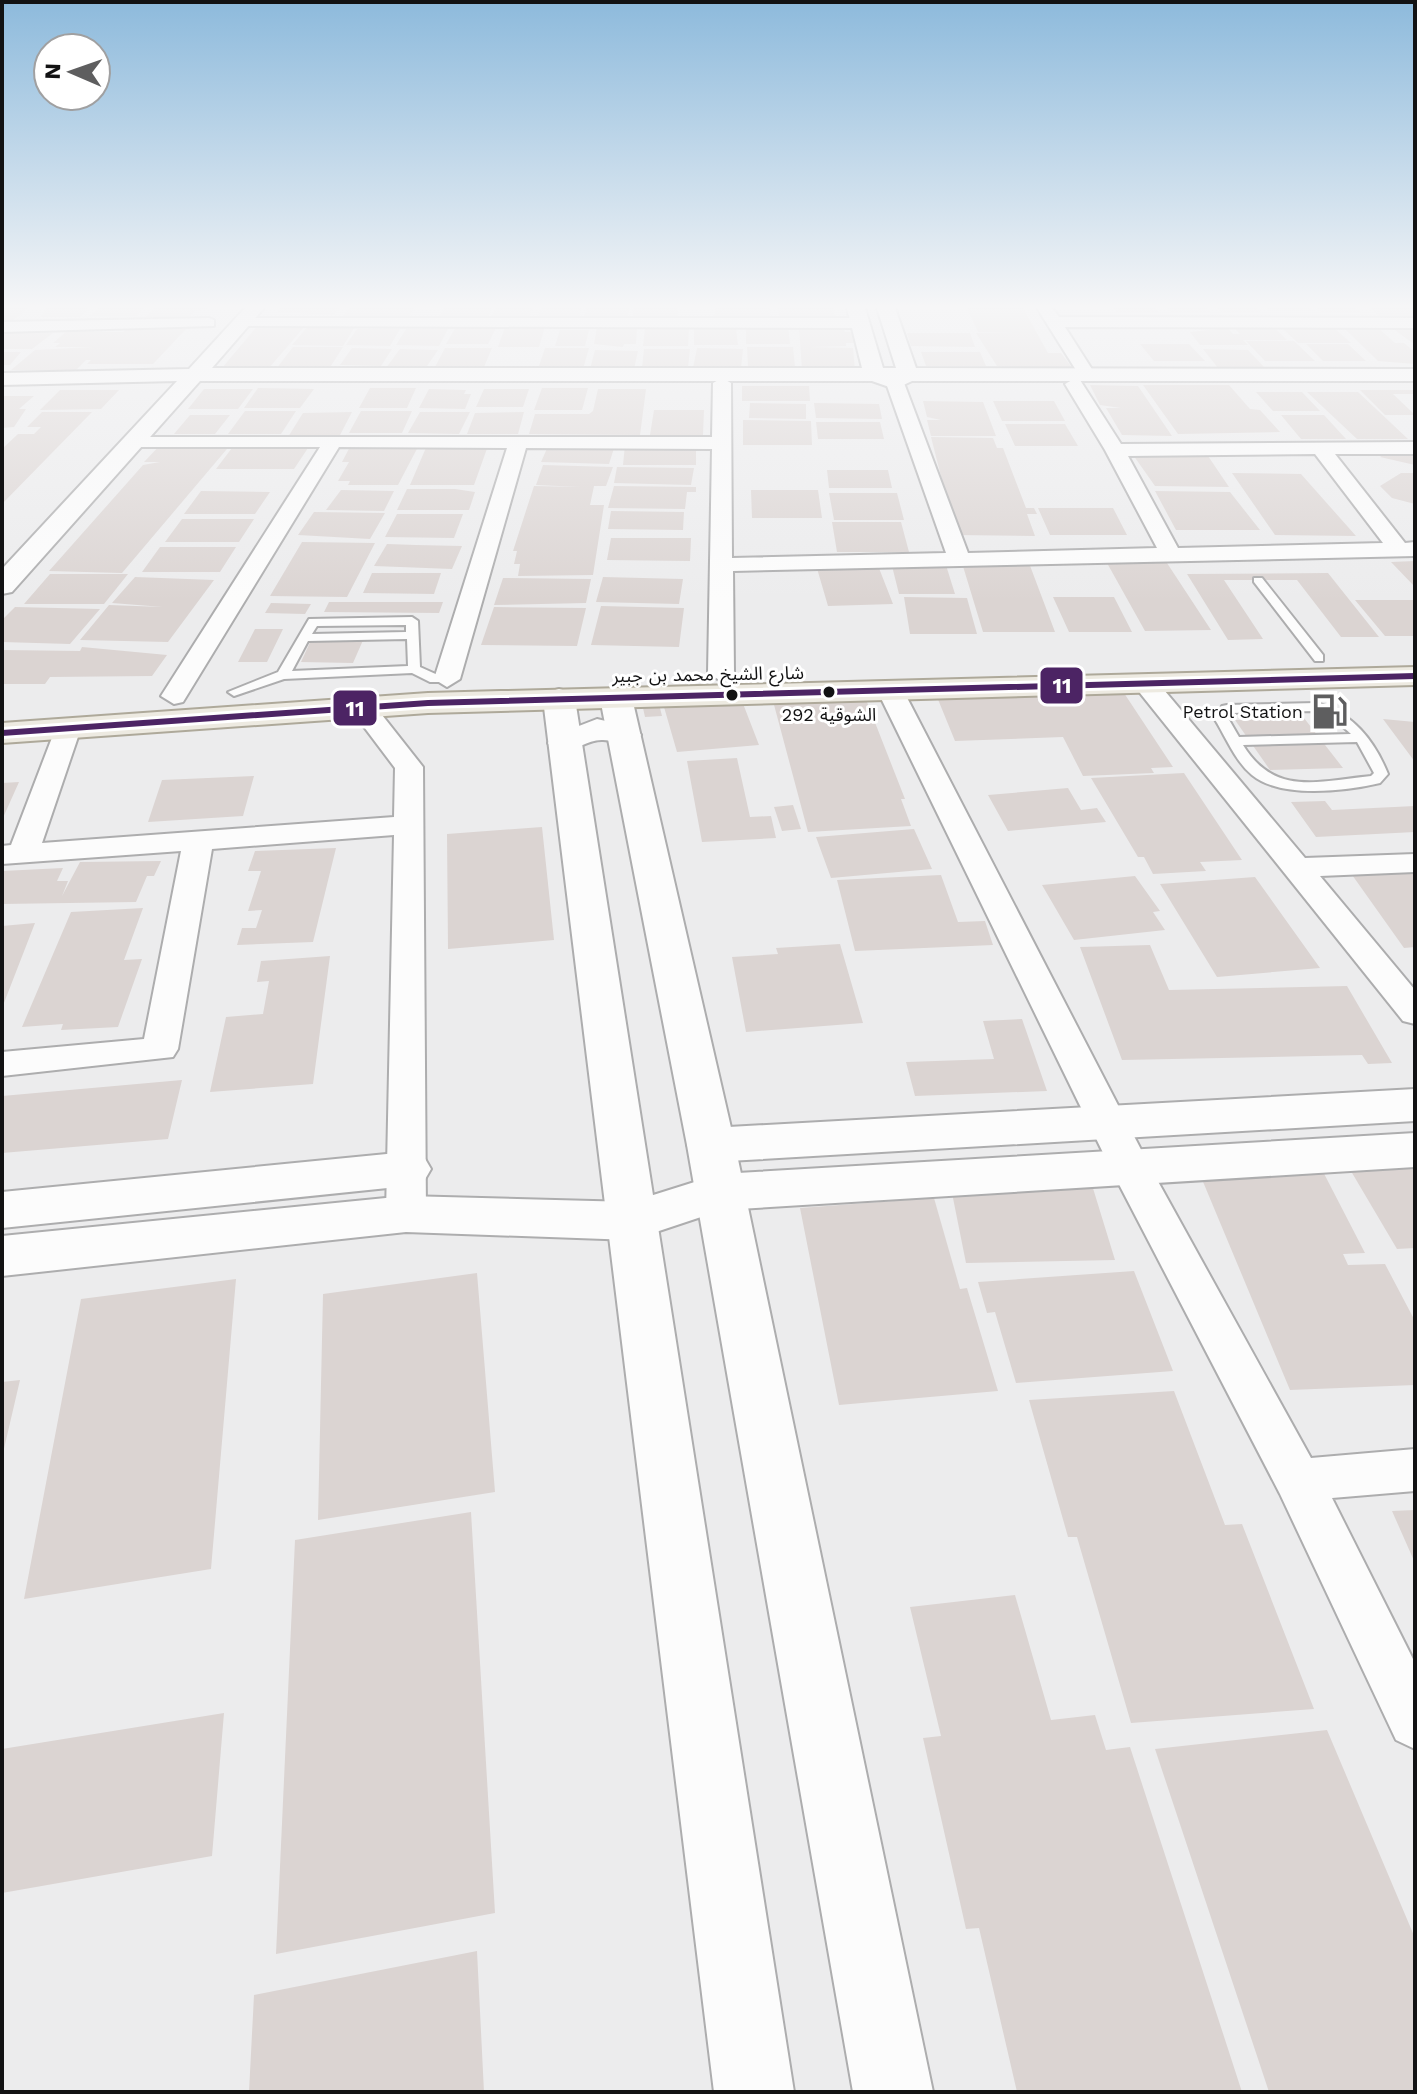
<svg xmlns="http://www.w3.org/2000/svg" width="1417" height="2094" font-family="'Work Sans','Noto Sans Arabic',sans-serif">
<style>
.building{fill:#dbd4d2}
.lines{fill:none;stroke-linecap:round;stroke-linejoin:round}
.service-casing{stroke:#adadae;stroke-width:4}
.minor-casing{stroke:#adadae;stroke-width:4}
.tertiary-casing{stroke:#adadae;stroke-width:4}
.secondary-casing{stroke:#adadae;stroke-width:4}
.primary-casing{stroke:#aea99a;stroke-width:4}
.service{fill:#fcfcfc;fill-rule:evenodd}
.minor{fill:#fcfcfc;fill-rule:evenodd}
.tertiary{fill:#fcfcfc;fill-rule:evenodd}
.secondary{fill:#fcfcfc;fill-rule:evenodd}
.primary{fill:#edeae1;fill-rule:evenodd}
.bus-1-casing{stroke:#fff;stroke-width:6}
.bus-1{fill:#4c2464;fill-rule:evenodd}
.bus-dot{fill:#121213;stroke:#fff;stroke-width:3}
.labels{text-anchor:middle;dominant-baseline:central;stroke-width:6;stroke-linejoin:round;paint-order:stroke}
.far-street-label{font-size:18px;fill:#121213;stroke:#fff}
.far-poi-label{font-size:18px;fill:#121213;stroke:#fff;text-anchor:end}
.far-bus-label{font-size:18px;fill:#121213;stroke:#fff}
.line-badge{stroke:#fff;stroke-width:3}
.badge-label{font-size:22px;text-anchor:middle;font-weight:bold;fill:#fff}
</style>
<rect width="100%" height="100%" fill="#ececed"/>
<path class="building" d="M2,308H29L11,322H5Z
M46,308H89L80,317H41Z
M99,308H145L136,316H89Z
M155,308H209L196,311L189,317H145Z
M280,308H339L334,315L277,312Z
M350,308H414L408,318L343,317Z
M444,308H492L489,316H440Z
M496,308H533L528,318H494L491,316Z
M541,308H581L580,316H539Z
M587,308H630L627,319H583Z
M634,308H678L677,317H668L667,320H632Z
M715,308H770V319L714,318Z
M778,308H833L836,320L779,317Z
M967,308H1023L1048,353H1061L1073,369L997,366L976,333L1013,332H978Z
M1114,308H1156L1159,312H1116Z
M1167,308H1206L1210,312H1171Z
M1218,308H1257L1261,312H1221Z
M1267,308H1310L1314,311H1271Z
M1317,308H1355L1361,313H1323Z
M1370,308H1413L1415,319L1381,318Z
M746,324L788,325L790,344H746Z
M1231,324L1272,325L1287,340H1243L1248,345H1200L1190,332L1228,328L1233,334H1240Z
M258,325L305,326L269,368H222Z
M309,325H356L343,346L292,345Z
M1415,325V345L1391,327Z
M1337,326H1376L1395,343H1404L1415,352V364L1378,361L1345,329Z
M456,327L496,328L488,344H446Z
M505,327H545L539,347H498Z
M597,327H637L636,344H624L623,347L594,344Z
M799,327H843L845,332H854L856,343H846V346L809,347L853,348L855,371L802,370Z
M1281,327H1333L1351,343H1298Z
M645,328H689L688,346H643Z
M694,328H736L738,345H694Z
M126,329H186L153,364H87L91,360H86L76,370H11L35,350L93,347H55L60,343H53L67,331L123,332Z
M357,329H400L390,346L346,345Z
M406,329H448L439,346L396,345Z
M560,330H589L585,346H555Z
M4,333H53L32,349H2Z
M907,333H970L975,347L911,346Z
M1246,341H1294L1315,361H1265Z
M1140,344H1189L1205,361H1154Z
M1306,344H1348L1366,361H1323Z
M293,347H343L329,369H276Z
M747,347H793L795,367H748Z
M352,348L392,349L381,366L340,365Z
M445,348H492L484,367H435Z
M545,348H589L583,369H538Z
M697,348L743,349L741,368H693Z
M400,349L438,350L425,369L386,368Z
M644,349H690L688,368H642Z
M1203,349L1248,350L1265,368H1218Z
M595,350L638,351L634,369H590Z
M2,352H21L10,365H2Z
M921,352H980L986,366H926Z
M1090,385L1138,386L1172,436L1122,435L1106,408H1121L1100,405Z
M1143,385H1229L1250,409L1260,410L1280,432L1178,434Z
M742,386H809L810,401H742Z
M258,388L314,389L300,408H244Z
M370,388H416L407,408H359Z
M542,388H588L582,410H534Z
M204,389H253L238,409H188Z
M429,389L466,390L464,394H471L465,409L419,408Z
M484,389H529L523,407H476Z
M598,389H646L640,435L529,434L535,414H589L593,411Z
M60,390H119L101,409L40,410Z
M1360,390H1415V394H1393L1415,415H1385Z
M1256,392H1302L1320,411H1273Z
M1307,392H1358L1408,439H1357Z
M2,396H34L19,409H26L14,427L2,428Z
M923,401L983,402L996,436H931L927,420H941L927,417Z
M993,401H1054L1065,421H1002Z
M750,403L806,404V419L749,418Z
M814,403L879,404L882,419L816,418Z
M654,410H704L703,435H650Z
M245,411H296L281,434H228Z
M361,411H412L402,433H349Z
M42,412H92L2,504V449L18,434H34L41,427H27Z
M352,412L339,437H288L303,413Z
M420,412H470L459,434L408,433Z
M524,412L518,434H467L475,413Z
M190,415H230L215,434H174Z
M1281,415H1324L1346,439H1301Z
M743,420L811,421L812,445H743Z
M816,422H880L884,439H818Z
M1005,424H1065L1078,446H1015Z
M931,437L993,438L997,448H1003L1026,508H1034L1037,514H1027L1035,536L956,535Z
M163,442L232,443L122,573L49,571L143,465L160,462H144Z
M352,443H420L398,485H348L350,481H338L349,462H342Z
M428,443H489L474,485H410Z
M235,444L310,445L294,469H216Z
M549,444L615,445L609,464L541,462Z
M625,445H696V465H623Z
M1391,450L1415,455V465L1380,457Z
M1131,452L1206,453L1229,487L1155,486Z
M543,465L613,467L606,486H594L590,505H604L593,575L518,576L520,564H514L517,551H513L534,486L581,487L536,485Z
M617,467L694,468L691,485L614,483Z
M827,470H888L892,488H829Z
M1232,473L1301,474L1356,536L1275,535Z
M1401,473H1415V504L1392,498L1380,486Z
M614,486L696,487V492H687L685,509L608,508Z
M407,489H455L475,492L469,510H397Z
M341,490L394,491L384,511L326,510Z
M751,490H818L822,518H752Z
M201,491L270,492L255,514H184Z
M1155,491L1230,492L1260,530H1176Z
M829,493H897L904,520H834Z
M1038,508H1113L1127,535H1050Z
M611,511L684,512L683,530L608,529Z
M314,512L385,513L370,539L298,535Z
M397,514H463L454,538L385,537Z
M182,519H254L239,542H165Z
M832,522H901L909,552H837Z
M611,538H691L690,561L607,560Z
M302,542L375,543L347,597L270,596Z
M387,544L416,545L462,546L452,569L374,566Z
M160,547H236L220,572H142Z
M1415,561V587L1391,562Z
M891,562H945L955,594H899Z
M877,563L893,604L828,606L816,565Z
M962,563H1029L1055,632H983Z
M1107,563H1167L1211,630L1145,631Z
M372,573H441L434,594L363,593Z
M1328,573L1379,637H1341L1297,580H1224L1263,639L1228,640L1187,574Z
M50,574H128L104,604H24Z
M135,577L214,580L168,642L80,640L109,605L163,607L112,603Z
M603,577L683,579L679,604L596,602Z
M503,578L591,579L586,603L494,605Z
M904,597L967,598L977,634H910Z
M1053,597H1114L1132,632H1069Z
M1355,600H1415V636H1385Z
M329,602H443L439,613L324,612Z
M271,603L311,604L305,614L265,613Z
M601,606L684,608L679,647L591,645Z
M15,607L100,609L70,644L2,642V620Z
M494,607L586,608L577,646L481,645Z
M255,629H283L267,662H238Z
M312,638H364L353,663L301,662Z
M82,647L167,655L152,676L50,677L45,684H2V650L80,651Z
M1122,690L1173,767L1151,768L1154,773L1083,776L1063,737L955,741L937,697Z
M865,697L905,799H901L911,826L808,832L773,701Z
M742,701L759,745L677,752L664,707Z
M643,708H660L662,716L645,717Z
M1304,718L1343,768L1270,770L1235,720Z
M1383,719L1415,722V762Z
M737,758L750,817L771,816L776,838L702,842L687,761Z
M1184,773L1242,860L1200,862L1206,871L1153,874L1144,857H1138L1091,778Z
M254,776L243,816L148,822L162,780Z
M19,782L2,820V783Z
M1068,788L1081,810L1097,808L1106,822L1008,831L988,795Z
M1325,801L1332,810L1415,806V832L1316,837L1291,802Z
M793,805L801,829L782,831L774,807Z
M542,827L554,940L448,949L447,834Z
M914,829L932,869L831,878L816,837Z
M336,848L313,942L237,945L242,928H256L262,910L248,911L261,871H248L255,851Z
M161,861L154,876H147L136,902L2,904V871L63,868L57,881H68L62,896L80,862Z
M1415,869V947L1404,948L1350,872Z
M941,875L958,922L985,921L993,945L855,951L837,880Z
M1135,876L1160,911L1153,912L1165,930L1074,940L1042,885Z
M1255,877L1320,968L1217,977L1160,884Z
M143,908L124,960L142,959L118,1027L61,1030L63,1024L22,1027L71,912Z
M35,923L2,1008V926Z
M840,944L863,1023L746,1032L732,957L778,954L776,948Z
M1150,945L1169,990L1347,986L1392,1063L1368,1064L1362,1055L1122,1060L1080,947Z
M330,956L313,1084L210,1092L226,1017L263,1014L269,981L257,982L261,961Z
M1022,1019L1047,1091L915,1096L906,1062L994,1059L983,1021Z
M182,1080L168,1139L2,1153V1096Z
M1415,1156V1248L1397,1249L1345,1161Z
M1317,1160L1365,1253L1343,1254L1348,1265L1385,1264L1415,1321V1385L1290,1390L1196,1165Z
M1092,1185L1115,1260L966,1263L951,1188Z
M934,1198L960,1289L967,1288L998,1391L839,1405L800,1208Z
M1134,1271L1173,1371L1016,1383L995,1312L987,1313L978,1282Z
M477,1273L495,1492L318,1520L323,1294Z
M236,1279L211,1569L24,1599L81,1299Z
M20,1380L3,1453H2V1382Z
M1174,1391L1225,1525L1242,1524L1314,1709L1131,1723L1077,1537H1068L1029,1400Z
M1415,1510V1563L1392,1511Z
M471,1512L495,1913L276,1954L295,1540Z
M1015,1595L1051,1720L1095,1715L1106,1750L1130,1747L1242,2092H1017L979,1928L966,1929L923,1738L941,1736L910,1607Z
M224,1713L212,1856L2,1893V1749Z
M1327,1730L1415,1938V2092H1269L1155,1749Z
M477,1951L484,2092H249L254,1995Z"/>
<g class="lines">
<defs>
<path id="service" d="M1254,578H1262L1323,655V661H1315L1254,582Z
M412,617L418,621L420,667L440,676V682H430L412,673L284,679L234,696L228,692L278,672L309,619ZM406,625V632L312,634L317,626ZM407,639L408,666L292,671L308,641Z
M1316,703C1353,713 1374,740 1388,774L1380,783C1346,791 1281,799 1252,775C1235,761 1226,737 1214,718L1222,706L1227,705ZM1315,711L1333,718L1351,734L1239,737L1228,718L1231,713ZM1357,742L1374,773L1371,776C1319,781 1275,797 1243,745Z"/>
<path id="minor" d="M1037,308H1052L1059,317L1415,318V328L1065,327L1095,374L1087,379L1081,378Z
M209,318L214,320V326L2,332V322Z
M242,318H860L868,323L860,328L237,326V320Z
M722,378L731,383L732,558L946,553L886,383L895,378L904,383L968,553L1157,548L1105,450L1065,384L1074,379L1080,380L1121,444L1415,442V454H1335L1405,543L1415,542V556L733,571L734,673L721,681L708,673L712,449L526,448L460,679L447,687L434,679L507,448L339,447L183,702L174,704L161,696L320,447H134L125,441L127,437H712L713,383ZM1315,454L1383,543L1178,548L1128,456Z
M1145,675L1154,678L1305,858L1415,854V872L1320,876L1415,990V1024L1403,1021L1136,688L1132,683Z
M890,682L903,690L1150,1167L1311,1458L1415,1449V1491L1332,1498L1415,1663V1749L1396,1740L1280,1494L1110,1167L877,690Z
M362,699L371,701L423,767L426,1214L420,1225L406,1229L392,1225L386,1214L394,835L212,849L178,1049L173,1057L2,1076V1052L144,1039L181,851L2,864V846L11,845L58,722H78L81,728L42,843L394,817L395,768L349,707L353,701Z"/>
<path id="tertiary" d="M245,308H264L212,368H862L847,308H865L883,368H896L877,308H895L916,368L1415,369V381H912L895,389L872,381H200L12,592L2,594V569L177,381L2,385V373L189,369Z
M597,719L636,728L641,735L636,742C623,745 616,741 603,740C585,739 574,755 553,750L548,743L553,736Z
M1415,1089V1121L711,1162L694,1157L687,1145L694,1133L711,1128Z
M1415,1133V1167L722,1210L632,1240L406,1232L2,1276V1236L406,1196L631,1202L720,1174Z
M407,1152L424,1157L431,1169L424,1181L407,1186L2,1228V1192Z"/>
<path id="secondary" d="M616,688L627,691L632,698L735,1145L933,2092H853L687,1145L600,698L605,691Z
M559,689L570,692L575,699L794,2092H714L543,699L548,692Z"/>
<path id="primary" d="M1415,667V685L428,713L2,743V723L428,693Z"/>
</defs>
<use href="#service" class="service-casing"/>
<use href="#minor" class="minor-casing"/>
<use href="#tertiary" class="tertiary-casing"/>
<use href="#secondary" class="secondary-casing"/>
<use href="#primary" class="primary-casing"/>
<use href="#service" class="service"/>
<use href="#minor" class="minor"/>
<use href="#tertiary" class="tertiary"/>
<use href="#secondary" class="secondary"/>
<use href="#primary" class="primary"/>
<defs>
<path id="bus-1" d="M1415,673V679L428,706L2,736V730L428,700Z"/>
</defs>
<use href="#bus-1" class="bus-1-casing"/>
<use href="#bus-1" class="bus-1"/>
</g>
<linearGradient id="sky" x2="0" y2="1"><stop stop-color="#8dbadc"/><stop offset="0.51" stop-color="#f6f6f7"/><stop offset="1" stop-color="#f6f6f7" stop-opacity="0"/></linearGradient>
<rect width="1417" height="601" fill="url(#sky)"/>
<defs>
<symbol id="fuel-bare" viewBox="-9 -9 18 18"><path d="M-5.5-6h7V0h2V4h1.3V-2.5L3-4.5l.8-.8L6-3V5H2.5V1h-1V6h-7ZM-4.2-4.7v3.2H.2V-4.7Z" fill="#5e5e5f" stroke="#fff" stroke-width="2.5" paint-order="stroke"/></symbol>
</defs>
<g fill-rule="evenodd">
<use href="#fuel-bare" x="1304" y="686" width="51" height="51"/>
</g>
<g class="bus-dot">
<circle cx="829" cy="692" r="7"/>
<circle cx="732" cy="695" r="7"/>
</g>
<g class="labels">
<g class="far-street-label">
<text transform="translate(708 674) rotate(-1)">شارع الشيخ محمد بن جبير</text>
</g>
<g class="far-poi-label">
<text x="1303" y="711">Petrol Station</text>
</g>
<g class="far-bus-label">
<text x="829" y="714">الشوقية 292</text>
</g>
</g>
<g class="line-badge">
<rect x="1039" y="666" width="45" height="39" rx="8" fill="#4c2464"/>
<rect x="332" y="689" width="46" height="38" rx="8" fill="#4c2464"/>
</g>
<g class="badge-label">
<text x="1062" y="693">11</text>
<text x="355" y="716">11</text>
</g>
<rect width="1417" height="2094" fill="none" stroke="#121213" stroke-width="8"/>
<g transform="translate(72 72) rotate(272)"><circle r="38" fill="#ffffff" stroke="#a0a0a1" stroke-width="2"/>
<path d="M0-6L14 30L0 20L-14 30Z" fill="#5e5e5f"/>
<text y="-12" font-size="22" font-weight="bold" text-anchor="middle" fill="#121213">N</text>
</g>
</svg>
